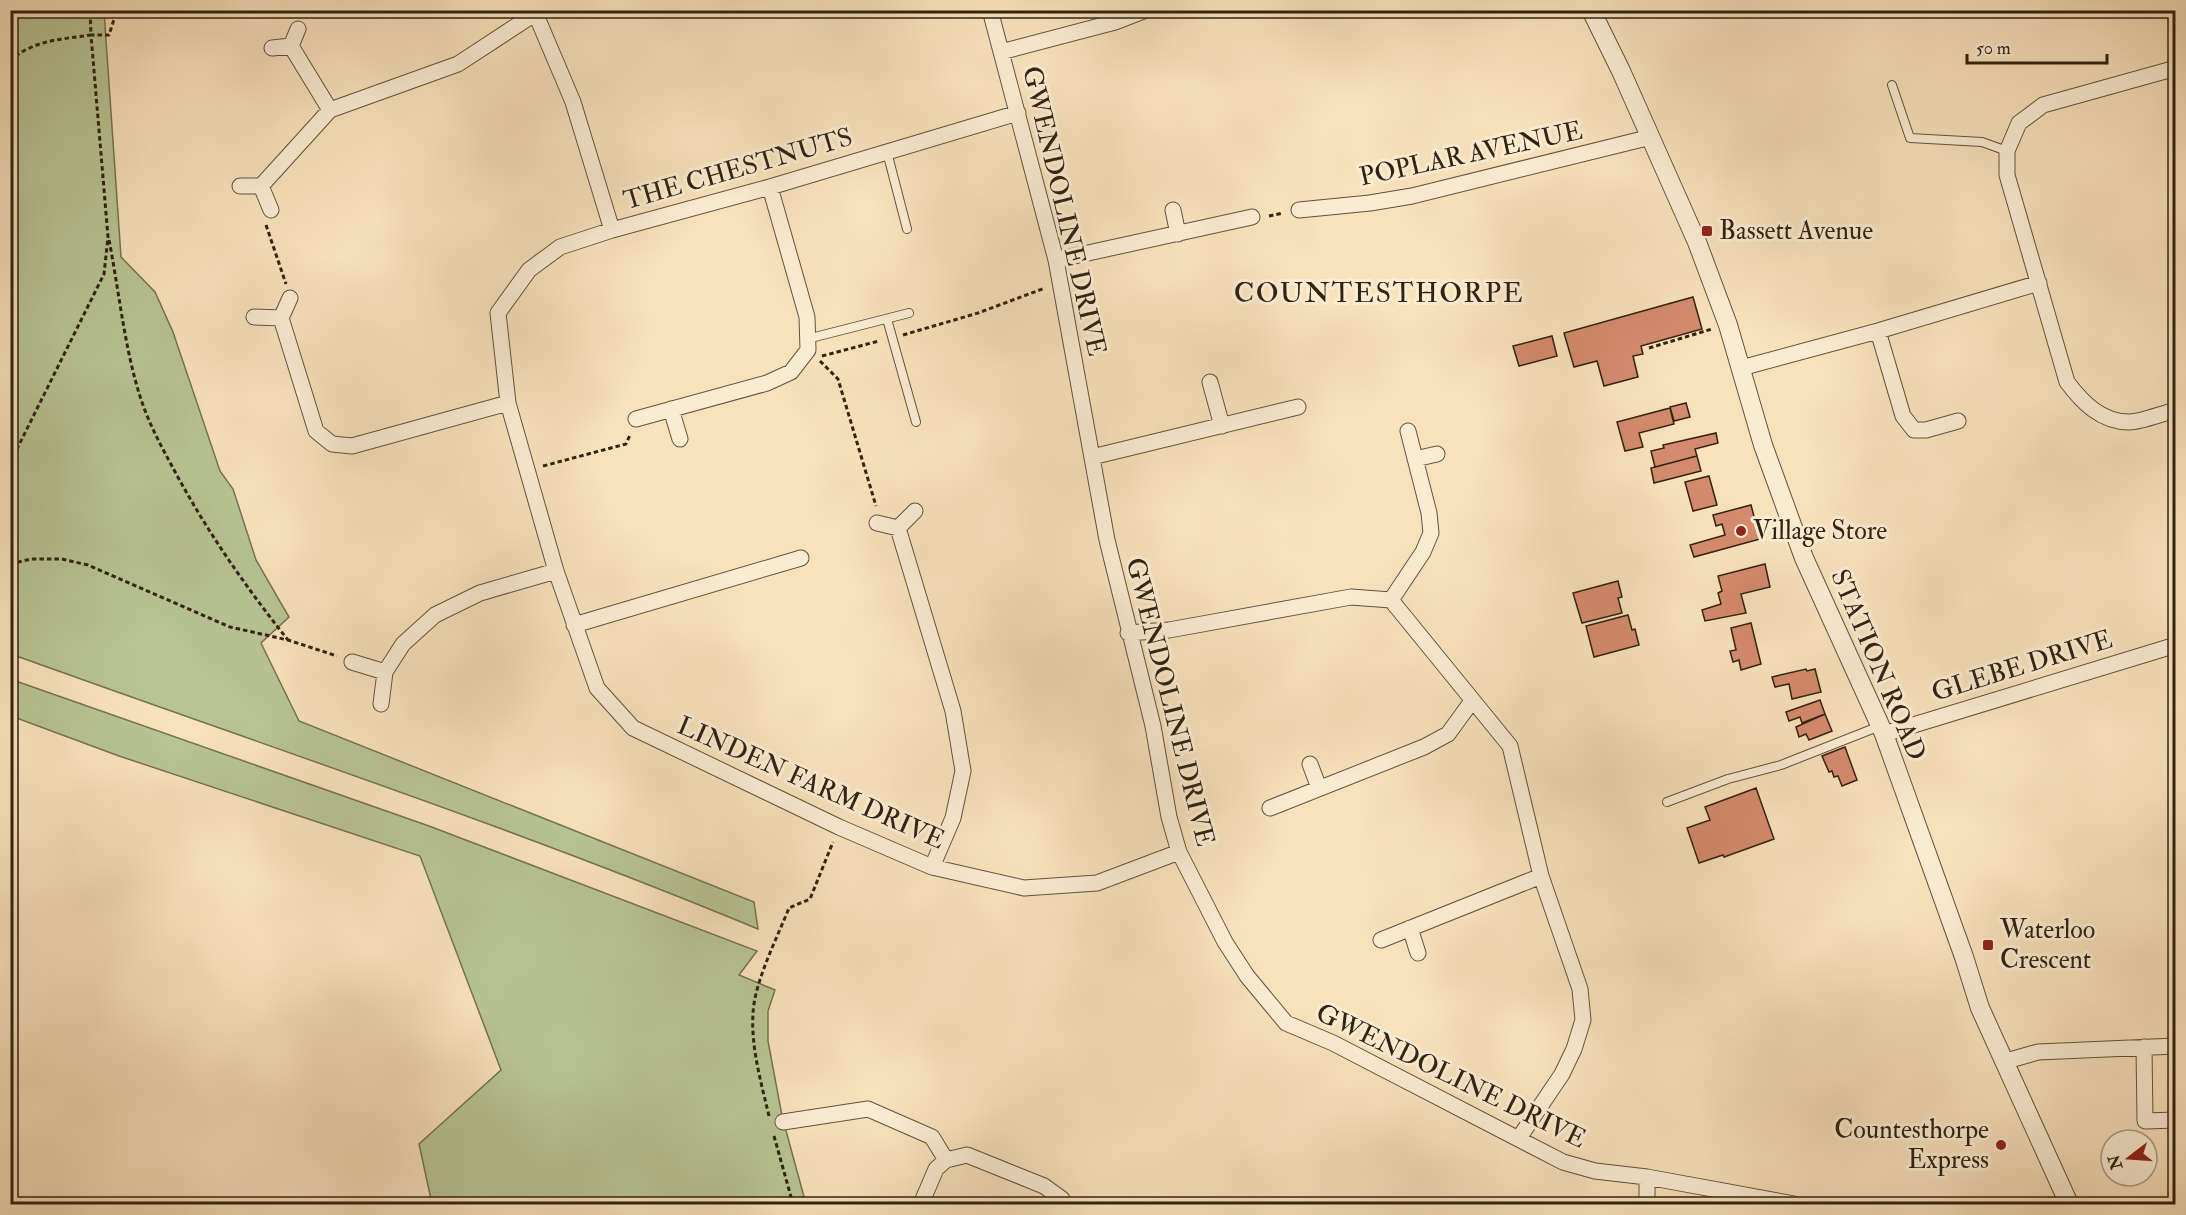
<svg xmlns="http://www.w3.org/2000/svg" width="2186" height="1215" font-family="'IM FELL Double Pica',serif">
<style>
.green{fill:#b8c494;stroke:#747352;stroke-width:1.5}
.building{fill:#d48b6d;stroke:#312211;stroke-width:1.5}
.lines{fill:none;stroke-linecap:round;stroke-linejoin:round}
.service-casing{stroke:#63523c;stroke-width:10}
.minor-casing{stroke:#63523c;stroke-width:17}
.tertiary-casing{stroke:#63523c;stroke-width:20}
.path{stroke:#312211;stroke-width:3;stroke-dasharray:4.5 3;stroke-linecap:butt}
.service{stroke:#faecd3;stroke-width:8}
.minor{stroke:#faecd3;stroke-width:15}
.tertiary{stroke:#faecd3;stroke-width:18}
.poi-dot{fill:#8f2418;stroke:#faecd3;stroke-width:2}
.labels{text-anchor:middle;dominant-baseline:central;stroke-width:6;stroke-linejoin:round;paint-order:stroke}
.street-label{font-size:26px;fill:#312211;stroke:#faecd3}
.poi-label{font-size:26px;fill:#312211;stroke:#faecd3;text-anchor:start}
.quarter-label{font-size:28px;letter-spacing:1.5px;fill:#312211;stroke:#faecd3}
</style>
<rect width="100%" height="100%" fill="#f8e2bc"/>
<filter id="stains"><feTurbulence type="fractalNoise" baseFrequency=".00333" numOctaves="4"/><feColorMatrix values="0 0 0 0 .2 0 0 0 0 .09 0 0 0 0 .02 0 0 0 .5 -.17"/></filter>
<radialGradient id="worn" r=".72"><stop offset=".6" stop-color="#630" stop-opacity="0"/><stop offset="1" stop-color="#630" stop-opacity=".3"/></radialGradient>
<path class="green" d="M10,11H104L121,257L155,292L173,332L220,471L233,489L256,560L289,617L261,643L299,721L754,902L758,929C513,827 260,744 11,654Z
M10,679L429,826L757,951L739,975L775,990L768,1011V1041L782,1116L806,1204H432L419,1144L501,1070L420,856L119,756L11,716Z"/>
<path class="building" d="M1693,297L1702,329L1641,346L1643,354L1633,356L1638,377L1604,386L1597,361L1574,367L1564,333Z
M1552,336L1557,356L1519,366L1513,346Z
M1686,403L1690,417L1674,421L1670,407Z
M1670,408L1674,424L1639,433L1643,447L1625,451L1617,422Z
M1716,433L1718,443L1695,449L1697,456L1655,467L1651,451L1664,448L1663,445Z
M1697,456L1701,471L1654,483L1651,468Z
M1709,476L1717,505L1693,511L1685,482Z
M1751,505L1760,539L1694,557L1690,545L1725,535L1722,524L1716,526L1713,515Z
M1765,564L1770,587L1741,594L1746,613L1705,621L1702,610L1721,604L1718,593L1722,591L1718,576Z
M1618,581L1622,597L1618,598L1622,613L1582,623L1573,593Z
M1628,615L1632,630L1635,629L1639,645L1594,657L1586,626Z
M1751,623L1761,664L1741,670L1739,660L1733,662L1730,651L1736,650L1731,628Z
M1806,669L1807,671L1815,669L1821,692L1792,699L1789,684L1775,687L1772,677Z
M1820,700L1825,714L1802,723L1800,717L1789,721L1786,712Z
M1825,714L1832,731L1809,740L1806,734L1799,737L1796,727Z
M1845,747L1857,780L1842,786L1838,776L1834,777L1832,771L1829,772L1822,756Z
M1756,788L1774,839L1724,857L1723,855L1699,863L1687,828L1710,820L1705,807Z"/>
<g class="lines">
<defs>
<path id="service" d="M1892,85L1910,138L1982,142L2007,151
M887,152L907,229
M887,319L916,422
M807,339L909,313
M1667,802L1728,779L1781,765L1880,726"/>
<path id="minor" d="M534,10L573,102L612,230
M990,10L1056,260L1107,540L1153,726L1169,817L1179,852L1225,942L1247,976L1286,1023L1333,1043L1563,1162L1595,1171L1647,1177L1794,1204
M291,46L330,110
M272,48L291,46L298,29
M1001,52L1115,22L1146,10
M2176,68L2043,105L2019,123L2007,151V175L2067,382C2082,402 2101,422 2129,422C2142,422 2163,413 2176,410
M1018,113L770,187L612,230L560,247L529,270L498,313L508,403L556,571L597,688L633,728L839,827L932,867L1024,888L1097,883L1179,852
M240,186H261L271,210
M261,186L330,110L458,64L536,13
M1173,210L1178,234
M1299,210L1370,203L1412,196L1651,137
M1056,260L1252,217
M254,317L281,318L290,298
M281,318L316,431L332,444L352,446L508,403
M1878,331L1903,416L1914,430H1926L1958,421
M1741,368L1878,331L2039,283
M1210,382L1222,426
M671,409L680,439
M636,419L767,383L791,372L808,350L807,317L770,187
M1092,457L1298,407
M1415,459L1437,454
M877,523L898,528L915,511
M898,528L953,711L963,771L953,818L932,867
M1391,600L1423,552L1431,533L1429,513L1408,431
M574,625L801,558
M1128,633L1169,630L1351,597L1391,600L1510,746L1541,876L1580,989L1583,1020L1574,1049L1562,1074L1519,1138
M352,662L385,672
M381,704L385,672L403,644L435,615L480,593L556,571
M1884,734L2176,645
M1310,764L1319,788
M1270,808L1424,747L1448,734L1472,701
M1410,928L1418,953
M1381,940L1541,876
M2144,1047L2145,1121L2176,1120
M2003,1062L2038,1052L2176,1046
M783,1122L868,1109L932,1137L946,1160
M921,1204L936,1169L946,1160L967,1155L1044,1186L1062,1199L1064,1204
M1647,1204V1177"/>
<path id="tertiary" d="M1591,10L1621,71L1697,242L1728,325L1763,445L1804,558L1884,734L1964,957L1980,1008L2069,1204"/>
</defs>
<use href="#service" class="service-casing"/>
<use href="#minor" class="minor-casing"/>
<use href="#tertiary" class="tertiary-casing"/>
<path class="path" d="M10,61C32,40 63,39 91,35L90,10
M1269,216L1283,213
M266,225L286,284
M109,240C119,291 124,344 139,393C147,420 160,444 173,468C206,530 245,586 288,640
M903,335L978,313L1045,288
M1649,348L1712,329
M822,356L879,341
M820,361L838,379L876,506
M10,463L104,274L108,237L91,35H109L117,10
M543,466L626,444L630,435
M10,564L31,559H62L88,565L230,627L288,640L337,656
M769,1116C761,1082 751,1048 753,1014C754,983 777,938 789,908L810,899L833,842
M774,1136L793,1204"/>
<use href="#service" class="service"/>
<use href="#minor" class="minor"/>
<use href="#tertiary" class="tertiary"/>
</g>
<g class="poi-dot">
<rect x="1701" y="225" width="12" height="12" rx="3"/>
<circle cx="1741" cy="531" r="6"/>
<rect x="1982" y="939" width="12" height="12" rx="3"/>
<circle cx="2001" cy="1145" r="6"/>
</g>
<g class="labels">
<g class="street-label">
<text transform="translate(1471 154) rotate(-12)">POPLAR AVENUE</text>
<text transform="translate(738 169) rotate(-16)">THE CHESTNUTS</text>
<text transform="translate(1064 211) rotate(77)">GWENDOLINE DRIVE</text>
<text transform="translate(1878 665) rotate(67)">STATION ROAD</text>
<text transform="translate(2022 666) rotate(-17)">GLEBE DRIVE</text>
<text transform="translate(1170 702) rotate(76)">GWENDOLINE DRIVE</text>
<text transform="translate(811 783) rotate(24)">LINDEN FARM DRIVE</text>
<text transform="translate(1451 1076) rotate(26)">GWENDOLINE DRIVE</text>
</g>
<g class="poi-label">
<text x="1719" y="231">Bassett Avenue</text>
<text x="1753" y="531">Village Store</text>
<text x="2000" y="930">Waterloo<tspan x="2000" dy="30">Crescent</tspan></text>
<text x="1989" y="1130" text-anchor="end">Countesthorpe<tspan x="1989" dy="30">Express</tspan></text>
</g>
<g class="quarter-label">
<text x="1379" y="293">COUNTESTHORPE</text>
</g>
</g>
<rect width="2186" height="1215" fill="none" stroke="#f8e2bc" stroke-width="36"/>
<rect x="12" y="12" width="2162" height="1191" fill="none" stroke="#312211" stroke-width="3"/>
<rect x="18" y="18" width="2150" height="1179" fill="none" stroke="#312211" stroke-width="1.5"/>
<g transform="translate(2129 1158) rotate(253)"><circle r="28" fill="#faecd3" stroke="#aa9b85" stroke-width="1.5"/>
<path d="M0-4.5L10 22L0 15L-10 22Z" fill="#8f2418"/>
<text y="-9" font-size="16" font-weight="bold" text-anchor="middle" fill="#312211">N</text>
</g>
<path d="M1967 54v9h140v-9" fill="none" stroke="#312211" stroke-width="3"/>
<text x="1976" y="54" font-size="18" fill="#312211" stroke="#faecd3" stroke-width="4.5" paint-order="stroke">50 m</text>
<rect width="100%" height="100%" filter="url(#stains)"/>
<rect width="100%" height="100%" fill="url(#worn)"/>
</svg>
